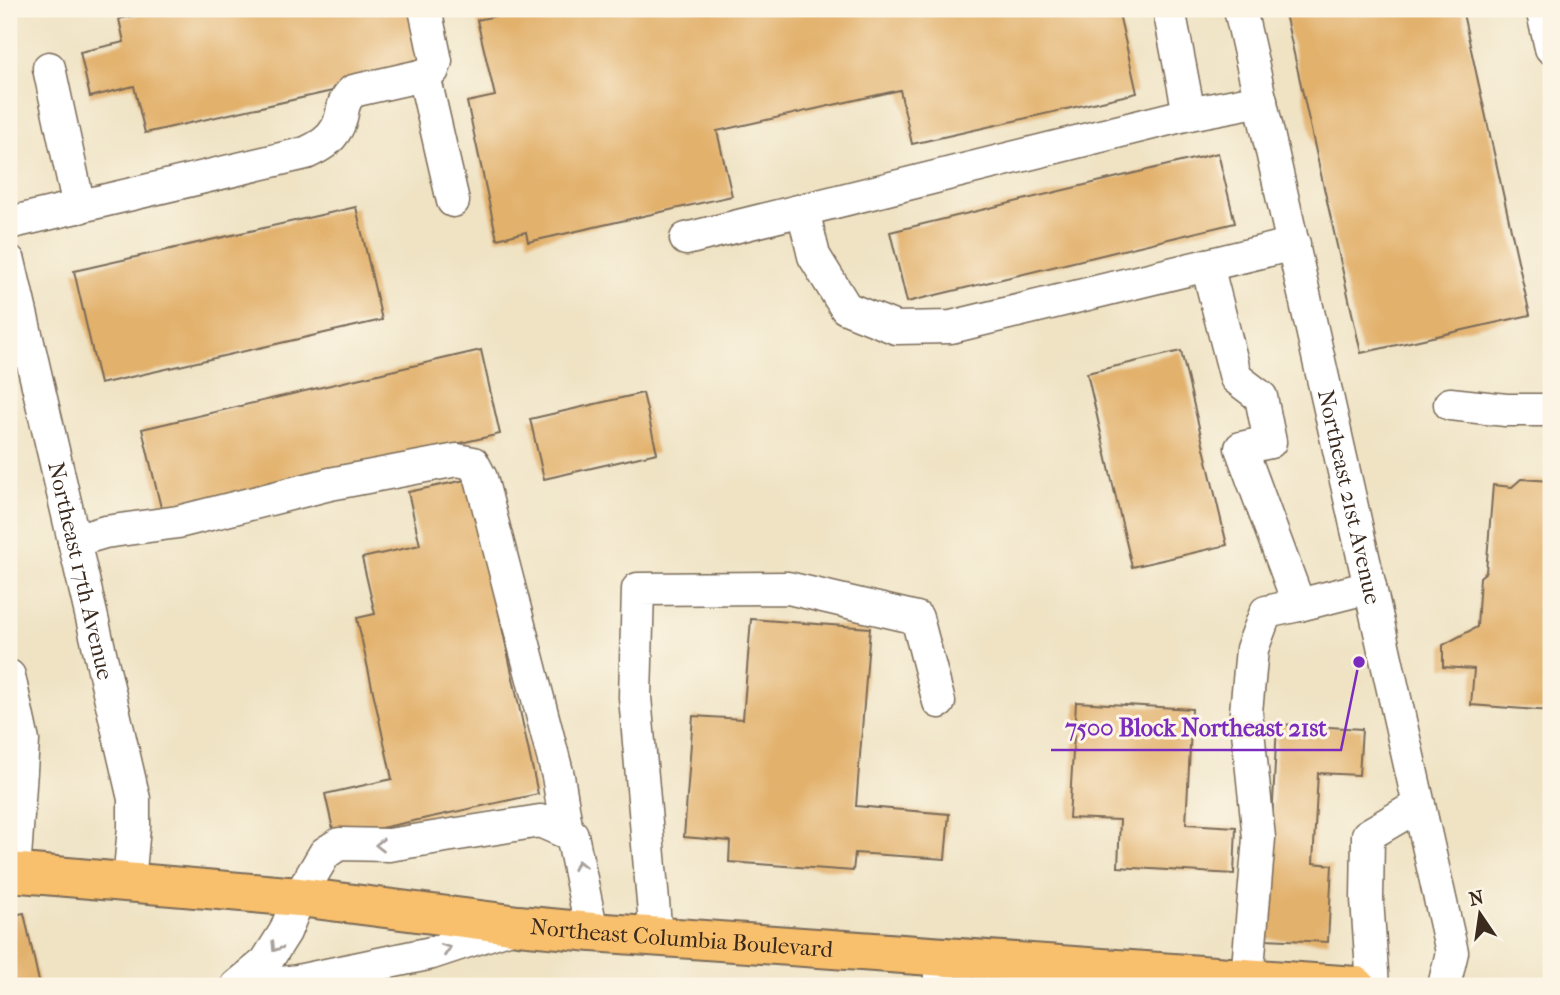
<svg xmlns="http://www.w3.org/2000/svg" width="1560" height="995" font-family="'IM FELL French Canon',serif">
<style>
.building{fill:#e2b16c}
.lines{fill:none;stroke-linecap:round;stroke-linejoin:round}
.minor-casing{stroke:#7a6b58;stroke-width:35}
.major-casing{stroke:#7a6b58;stroke-width:42}
.minor{stroke:#fff;stroke-width:32}
.major{stroke:#f8bf6c;stroke-width:38}
.oneway{stroke:#a79f9a}
.labels{text-anchor:middle;dominant-baseline:central;stroke-width:6;stroke-linejoin:round;paint-order:stroke}
.street-label{font-size:23px;fill:#3b2a1e;stroke:#fcf5e5}
.leader{fill:none;stroke:#7b2cbf;stroke-width:2.5}
.callout-dot{fill:#7b2cbf;stroke:#fcf5e5;stroke-width:2.5}
.callout-label{font-size:24px;text-anchor:middle;font-weight:bold;fill:#7b2cbf;stroke:#fcf5e5;stroke-width:6;stroke-linejoin:round;paint-order:stroke}
</style>
<rect width="100%" height="100%" fill="#fcf5e5"/>
<filter id="ink" filterUnits="userSpaceOnUse"><feTurbulence type="fractalNoise" baseFrequency=".0143" numOctaves="2"/><feDisplacementMap in="SourceGraphic" scale="14" xChannelSelector="R" yChannelSelector="G"/><feConvolveMatrix kernelMatrix="1 2 1 2 8 2 1 2 1" color-interpolation-filters="sRGB"/></filter>
<filter id="wash" filterUnits="userSpaceOnUse"><feTurbulence type="fractalNoise" baseFrequency=".00686" numOctaves="4" result="noise"/><feDisplacementMap in="SourceGraphic" scale="28" xChannelSelector="R" yChannelSelector="G"/><feGaussianBlur stdDeviation="1.57" result="paint"/><feColorMatrix in="noise" values="0 0 0 0 0 0 0 0 0 0 0 0 0 0 0 0 0 1.4 0 .05"/><feComposite in="paint" operator="in"/></filter>
<g filter="url(#wash)">
<rect width="100%" height="100%" fill="#efe3c4"/>
<g id="blocks">
<path class="building" d="M163,9H412L426,70L145,133L134,86L90,97L80,52L124,42L119,19Z
M527,9H1118L1137,93L912,144L900,90L717,131L732,196L528,242L526,232L497,239L467,102L495,96L477,20Z
M1284,9H1462L1530,315L1361,353Z
M1218,153L1235,223L907,302L890,232Z
M356,207L382,320L100,384L74,271Z
M481,350L500,434L162,512L142,429Z
M1181,351L1227,545L1132,567L1087,373Z
M643,393L657,453L544,479L530,419Z
M470,479L538,794L335,838L325,794L392,779L357,618L375,614L362,558L420,545L408,492Z
M1521,479L1551,481V711L1471,705L1474,669L1443,667V645L1477,627L1480,577L1486,572L1493,485L1512,487Z
M751,619L870,628L856,806L949,814L945,859L855,853L853,871L729,862L730,841L684,837L693,716L743,719Z
M1076,702L1192,709L1186,824L1236,827L1234,874L1118,867L1120,820L1069,818Z
M1277,724L1362,729L1359,775L1318,773L1313,863L1332,865L1328,942L1266,939Z
M24,913L40,986H9V916Z"/>
</g>
</g>
<g filter="url(#ink)">
<use href="#blocks" fill-opacity="0" stroke="#7a6b58" stroke-width="2"/>
<g class="lines">
<defs>
<g id="minor">
<path d="M1169,9L1189,114L1261,100"/>
<path id="s1" d="M1240,9L1452,952L1444,986"/>
<path d="M1542,9L1551,48"/>
<path d="M49,68L79,207"/>
<path d="M424,75L453,201"/>
<path d="M803,210L814,256L846,308L896,328L951,327L1294,244"/>
<path d="M9,223L306,153C319,147 330,141 337,128C345,114 339,104 353,91L424,75L433,70L436,61L425,9"/>
<path d="M686,239L1189,114"/>
<path id="s2" d="M9,261L134,799V827L129,882"/>
<path d="M1207,265L1236,378L1261,397L1270,442L1241,448L1299,605L1266,612L1252,649L1246,712L1259,838L1247,979"/>
<path d="M1450,404L1506,410H1551"/>
<path d="M74,541L105,532L178,522L330,484L457,460L473,463L481,478L558,776L567,832"/>
<path d="M1299,605L1370,587"/>
<path d="M9,676L23,741L14,873"/>
<path d="M656,936L635,697L638,589L788,588L917,618L939,702"/>
<path d="M237,986L266,962L285,932L299,897L325,853L339,844L389,845L540,821L572,835L592,932"/>
<path d="M257,986L298,981L432,953L514,926"/>
<path d="M939,986L942,957"/>
<path d="M1373,986L1367,899L1368,835L1419,805"/>
</g>
<g id="major">
<path id="s3" d="M9,872L299,897L518,925L592,932L1356,986"/>
</g>
</defs>
<use href="#minor" class="minor-casing"/>
<use href="#major" class="major-casing"/>
<use href="#minor" class="minor"/>
<use href="#major" class="major"/>
</g>
<defs><path id="oneway-chevron" d="M-2-3.5L2.5 0L-2 3.5" fill="none" stroke-width="1.6" stroke-linecap="round" stroke-linejoin="round" transform="scale(1.75)"/></defs>
<g class="oneway">
<use href="#oneway-chevron" transform="translate(380 845) rotate(180)"/>
<use href="#oneway-chevron" transform="translate(579 865) rotate(-102)"/>
<use href="#oneway-chevron" transform="translate(276 947) rotate(123)"/>
<use href="#oneway-chevron" transform="translate(446 949) rotate(-18)"/>
</g>
</g>
<g class="labels">
<g class="street-label">
<text stroke="none"><textPath href="#s1" startOffset="500">Northeast 21st Avenue</textPath></text>
<text stroke="none"><textPath href="#s2" startOffset="318">Northeast 17th Avenue</textPath></text>
<text stroke="none"><textPath href="#s3" startOffset="676">Northeast Columbia Boulevard</textPath></text>
</g>
</g>
<path class="leader" d="M1359 662L1341 750H1051"/>
<circle class="callout-dot" cx="1359" cy="662" r="7"/>
<g class="callout-label">
<text x="1196" y="736">7500 Block Northeast 21st</text>
</g>
<rect width="1560" height="995" fill="none" stroke="#fcf5e5" stroke-width="35"/>
<g transform="translate(1480 914) rotate(347)" stroke="#fcf5e5" stroke-width="5" paint-order="stroke">
<path d="M0-5L12 26L0 18L-12 26Z" fill="#3b2a1e"/>
<text y="-10" font-size="19" font-weight="bold" text-anchor="middle" fill="#3b2a1e">N</text>
</g>
</svg>
